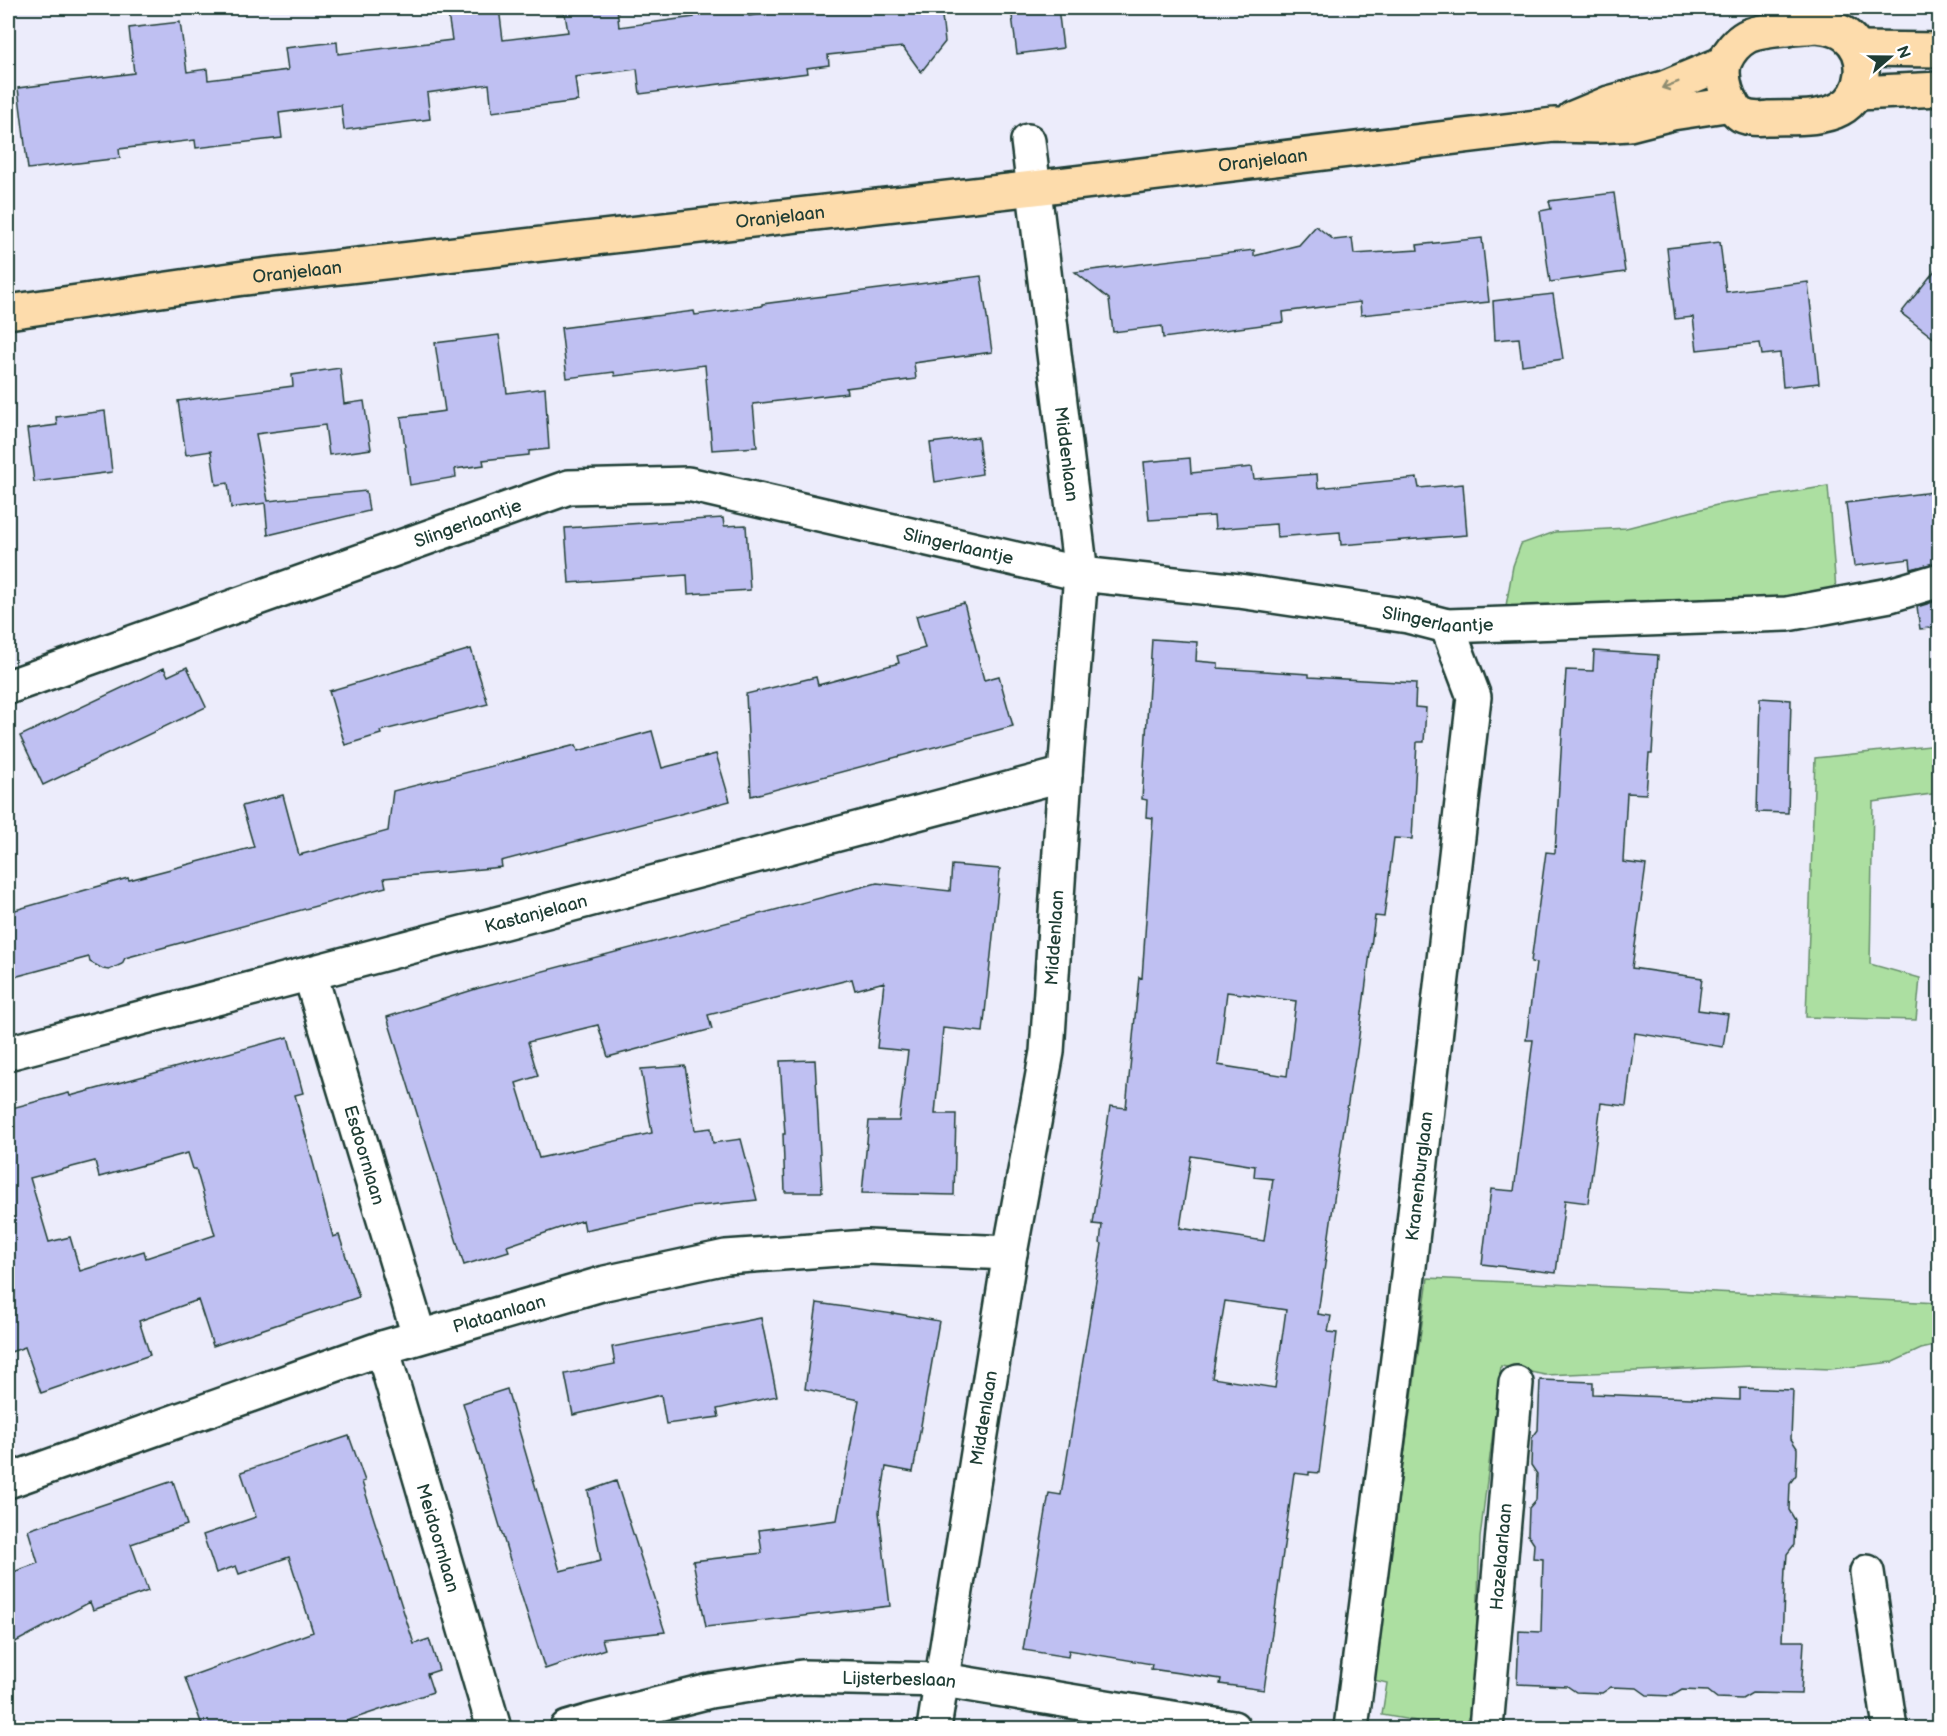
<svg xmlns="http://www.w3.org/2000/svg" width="1947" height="1736" font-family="'Balsamiq Sans',sans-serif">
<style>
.green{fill:#acdfa1;stroke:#668e6a;stroke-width:1.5}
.building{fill:#bfc0f2;stroke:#1f3d34;stroke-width:1.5;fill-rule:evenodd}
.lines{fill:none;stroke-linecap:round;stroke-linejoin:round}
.minor-casing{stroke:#1f3d34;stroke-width:38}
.major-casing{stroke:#1f3d34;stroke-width:38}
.minor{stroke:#fff;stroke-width:33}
.major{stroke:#fddcac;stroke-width:33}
.oneway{stroke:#8e8c70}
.labels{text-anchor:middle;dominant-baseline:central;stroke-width:4.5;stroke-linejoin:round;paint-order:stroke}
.street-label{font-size:18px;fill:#1f3d34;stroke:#fff}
</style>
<rect width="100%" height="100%" fill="#ececfb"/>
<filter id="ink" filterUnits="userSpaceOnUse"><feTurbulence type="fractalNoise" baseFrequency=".0167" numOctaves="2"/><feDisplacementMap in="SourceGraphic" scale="12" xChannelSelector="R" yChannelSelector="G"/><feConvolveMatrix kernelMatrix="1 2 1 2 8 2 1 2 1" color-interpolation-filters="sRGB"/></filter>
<g filter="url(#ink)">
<path class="green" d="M1828,486L1837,603L1504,617L1513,566L1521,544L1555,532L1626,528L1717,505Z
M1939,745V793L1873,802L1870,964L1920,978L1916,1020L1806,1017L1815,758Z
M1428,1278L1939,1303V1345L1921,1349L1893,1362L1831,1369L1753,1366L1545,1375L1501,1366L1480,1538L1474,1711L1460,1727L1428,1723L1382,1715L1387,1683L1374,1680Z"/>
<path class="building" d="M447,8H499L503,40L568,32L564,8H617L619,27L694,17L693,13L739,8H748L749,16L809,8H941L945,42L921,72L903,47L828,55L829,65L807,68L808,73L640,94L637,69L575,77L578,101L492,112L489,84L427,93L430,119L344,130L341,105L279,113L282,138L196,148L195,140L119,149L120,158L28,169L18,88L134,73L129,28L180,22L187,72L207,69L208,80L288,70L285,48L337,42L338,54L452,40Z
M1011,8H1058L1063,48L1017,54Z
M1614,193L1625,272L1550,282L1540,211L1551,209L1549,201Z
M1316,226L1334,240L1352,238L1354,254L1418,250L1417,245L1482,238L1489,302L1361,315L1360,302L1283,312L1284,322L1163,338L1162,326L1113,332L1109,299L1075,272L1254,250V256L1299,245Z
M1720,242L1726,292L1808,282L1819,383L1783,387L1780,353L1762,355L1760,343L1697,350L1693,317L1675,319L1667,248Z
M1940,264V343L1901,313Z
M981,276L992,352L914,363L916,379L846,388L847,393L753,404L757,447L712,450L705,365L615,376L614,372L567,378L561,328L694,311L695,315L762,306V304Z
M1553,294L1563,359L1522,365L1519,338L1495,340L1493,301Z
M499,335L507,393L545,388L549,449L529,451V455L483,460L484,465L455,469L456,477L410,485L401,417L445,411L435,343Z
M340,368L344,404L364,401L371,449L329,455L325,425L256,434L268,501L366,491L369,511L268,535L265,503L231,508L228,483L216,485L211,451L186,455L178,401L293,386L292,375Z
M105,411L112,472L34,482L27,429L57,425L56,417Z
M978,437L982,474L935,482L930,443Z
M1190,458L1191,473L1252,467L1254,479L1317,474L1318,488L1417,478L1419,488L1463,484L1467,535L1341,545L1340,532L1277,537L1276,524L1215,529L1214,516L1149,520L1144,462Z
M1940,491V562L1911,569L1910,559L1854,566L1846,503Z
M723,518L724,526L746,525L750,590L688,594L687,575L569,583L565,528Z
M1940,600V627L1920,629L1917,607Z
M964,603L984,680L999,676L1013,726L751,796L746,694L816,677L818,685L899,663L897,656L925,648L916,616Z
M1152,639L1197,642L1196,661L1218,663V668L1309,674V677L1416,683L1415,707L1426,708L1424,742H1417L1412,839L1394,838L1384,917L1375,916L1356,1058H1355L1343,1135L1318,1314L1331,1316L1328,1332L1337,1333L1319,1473L1309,1472V1475L1294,1473L1264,1690L1220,1684L1221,1679L1151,1669L1152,1664L1069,1650L1068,1657L1023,1650L1049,1493L1061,1495L1102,1244L1100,1243L1102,1225L1093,1224L1110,1106L1126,1108L1139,977L1142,978L1153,818L1146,817L1147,800L1142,799ZM1227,992L1296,1001L1287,1076L1218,1065ZM1191,1156L1255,1166L1254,1177L1273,1179L1264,1241L1180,1228ZM1225,1301L1286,1310L1275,1388L1212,1378Z
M471,649L488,704L380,731L381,734L345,745L329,691Z
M1594,651L1658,655L1652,754H1649L1646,794L1627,793L1623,862L1646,865L1632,968L1702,978L1698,1010L1728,1014L1723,1047L1635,1033L1626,1106L1601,1103L1588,1203L1565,1200L1556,1273L1482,1264L1491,1189L1514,1191L1533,1040H1526L1536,963L1531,962L1546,852L1555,853L1566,670L1593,671Z
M187,667L206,707L43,785L20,736L164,668L168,676Z
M1760,698L1791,700L1788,813L1757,812Z
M652,731L662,768L716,754L730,801L501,861L502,867L384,878L386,887L125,958L122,964L109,970L103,969L90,962L89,957L14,977L8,951V912L128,878L129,880L254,847L242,806L283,795L299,855L388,831L393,791L576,745L578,751Z
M952,865L1000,869L983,1032L943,1028L935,1114H956L954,1195L862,1193L869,1121H899L908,1051L877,1048L884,982L855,990L852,979L708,1015L712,1029L608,1057L598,1025L528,1042L538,1076L516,1083L539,1158L652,1133L641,1069L685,1066L695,1130L711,1128L713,1143L741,1139L757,1200L690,1207L585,1230L583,1220L507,1246L509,1251L464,1265L387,1017L479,988L877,883L950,891Z
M288,1037L303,1093L295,1095L333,1237L339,1235L359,1297L213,1346L198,1300L139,1321L150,1355L41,1393L25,1347L8,1353V1109L69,1093L70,1096ZM188,1153L193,1169H196L215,1235L146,1258L144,1251L80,1271L70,1237L49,1242L30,1178L95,1161L99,1177Z
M815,1060L822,1192H785L783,1134H785L780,1061Z
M817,1303L893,1314V1313L939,1321L913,1472L886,1467L879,1512L890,1606L706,1627L693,1561L762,1553L759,1530L837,1520L859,1400L805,1389Z
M761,1318L777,1396L717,1409L719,1417L666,1424L661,1395L573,1415L565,1374L615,1364L612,1347Z
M1540,1380L1593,1382V1394L1740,1400V1388L1793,1390L1791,1439L1797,1448V1453L1796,1475L1790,1483L1789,1510L1795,1520L1794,1545L1787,1554L1786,1568H1785L1782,1641H1804L1801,1694L1752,1693L1742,1699L1717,1698L1708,1691L1682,1690L1672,1696L1647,1695L1637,1688L1611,1687L1602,1693L1576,1692L1567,1686L1517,1684L1519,1631L1541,1632L1543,1559L1533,1558L1534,1544L1528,1535L1529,1508L1536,1500L1537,1474L1531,1465L1532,1438L1538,1430Z
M507,1389L560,1571L601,1561L588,1491L616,1481L665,1632L602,1639L605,1649L545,1669L510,1560L463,1403Z
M349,1436L365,1481L362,1482L414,1644L429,1639L439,1670L427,1674L433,1692L326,1728H203L185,1678L313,1632L289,1557L239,1574L236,1566L216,1573L203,1535L256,1517L241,1472Z
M173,1481L187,1525L131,1544L148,1591L93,1610L90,1602L8,1646V1574L38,1563L28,1530Z"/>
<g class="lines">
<defs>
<g id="minor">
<path d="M1785,8L1788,29"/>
<path id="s1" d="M8,687L569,487L688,484L1081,574L1239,591L1408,616L1447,626L1787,614L1890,595L1940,580"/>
<path id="s2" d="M310,974L419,1336"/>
<path id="s3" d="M8,1053L1065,774"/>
<path id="s4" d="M382,1348L494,1728"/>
<path id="s5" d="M8,1481L382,1348L605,1283L726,1257L867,1247L1010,1253"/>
<path d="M1867,1572L1890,1728"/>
<path id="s6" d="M567,1728L591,1721L710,1691L802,1677L943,1680L1233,1728"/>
<path id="s7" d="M934,1728L1010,1253L1047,1052L1065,774L1081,574L1028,141"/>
<path id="s8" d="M1351,1728L1403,1319L1474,697L1447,626"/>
<path id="s9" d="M1486,1728L1516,1383"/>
</g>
<g id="major">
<path d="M1817,26C1827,27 1839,29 1847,36C1870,55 1866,95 1840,109C1820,120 1790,117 1768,118C1760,119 1749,119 1741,115C1728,106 1719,75 1725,61C1729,52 1737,42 1746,37C1760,29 1800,28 1817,26Z"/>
<path d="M1859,49L1940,50"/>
<path d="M1858,93L1940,89"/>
<path d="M1573,118L1609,103L1664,88L1724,63"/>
<path id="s10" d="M8,312L244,278L1034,188L1554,125L1597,126L1629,124L1672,113L1732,104"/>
</g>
</defs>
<use href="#minor" class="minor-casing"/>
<use href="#major" class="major-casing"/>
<use href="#minor" class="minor"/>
<use href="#major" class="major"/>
</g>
<defs><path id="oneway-shaft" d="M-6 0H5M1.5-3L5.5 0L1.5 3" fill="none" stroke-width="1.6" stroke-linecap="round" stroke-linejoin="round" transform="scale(1.5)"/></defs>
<use class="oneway" href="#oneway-shaft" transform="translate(1670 85) rotate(159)"/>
</g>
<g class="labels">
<g class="street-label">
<text stroke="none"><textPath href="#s10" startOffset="1264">Oranjelaan</textPath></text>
<text stroke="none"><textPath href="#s10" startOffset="778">Oranjelaan</textPath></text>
<text stroke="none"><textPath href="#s10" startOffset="292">Oranjelaan</textPath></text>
<text transform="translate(1066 454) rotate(83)">Middenlaan</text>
<text stroke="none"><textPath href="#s1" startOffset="488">Slingerlaantje</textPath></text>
<text stroke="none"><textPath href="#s1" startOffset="992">Slingerlaantje</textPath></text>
<text stroke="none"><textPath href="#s1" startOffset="1478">Slingerlaantje</textPath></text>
<text stroke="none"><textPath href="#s3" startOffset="546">Kastanjelaan</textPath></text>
<text stroke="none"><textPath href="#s7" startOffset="800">Middenlaan</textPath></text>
<text stroke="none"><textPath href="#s2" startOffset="189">Esdoornlaan</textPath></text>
<text stroke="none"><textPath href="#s8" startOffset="556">Kranenburglaan</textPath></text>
<text stroke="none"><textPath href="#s5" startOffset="519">Plataanlaan</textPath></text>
<text stroke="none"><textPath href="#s7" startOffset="314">Middenlaan</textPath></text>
<text stroke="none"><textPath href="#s4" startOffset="198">Meidoornlaan</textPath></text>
<text stroke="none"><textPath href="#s9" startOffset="172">Hazelaarlaan</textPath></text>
<text stroke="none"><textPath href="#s6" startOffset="338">Lijsterbeslaan</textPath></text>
</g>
</g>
<rect width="1947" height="1736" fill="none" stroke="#fff" stroke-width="30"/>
<rect x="15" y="15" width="1917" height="1706" fill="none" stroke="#1f3d34" stroke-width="2" filter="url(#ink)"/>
<g transform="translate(1890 57) rotate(70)" stroke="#ffffff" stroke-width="4.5" paint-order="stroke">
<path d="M0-4.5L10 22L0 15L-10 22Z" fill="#1f3d34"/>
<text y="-9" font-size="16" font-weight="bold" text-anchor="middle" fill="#1f3d34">N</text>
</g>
</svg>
